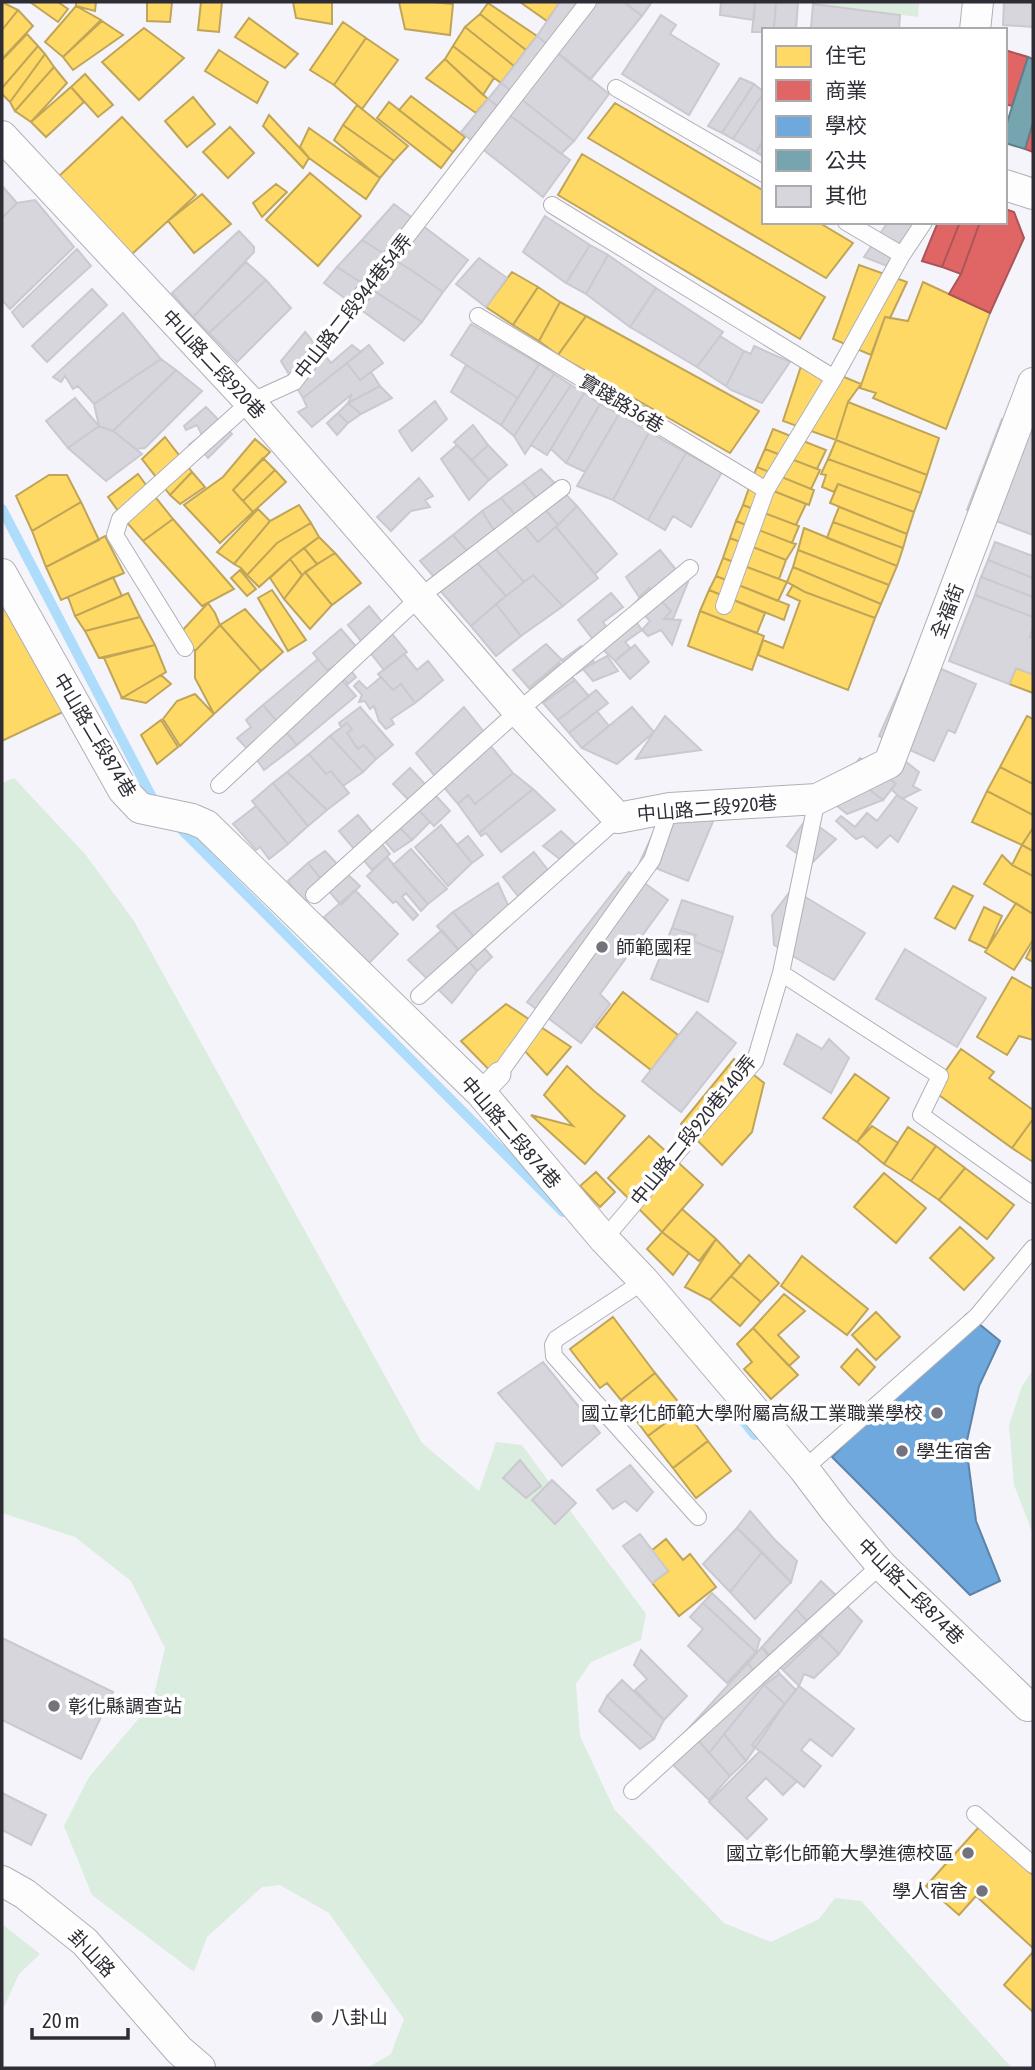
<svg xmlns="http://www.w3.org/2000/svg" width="1035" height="2070" font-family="'Asap Condensed','Noto Sans TC',sans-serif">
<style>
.green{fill:#daedde}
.homes{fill:#ffd966;stroke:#c0a558;stroke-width:2}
.shops{fill:#e06666;stroke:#ab5558;stroke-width:2}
.schools{fill:#6fa8dc;stroke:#5c83aa;stroke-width:2}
.public{fill:#76a5af;stroke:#60818b;stroke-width:2}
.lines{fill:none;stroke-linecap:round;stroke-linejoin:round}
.stream{stroke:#aeddfb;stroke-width:10}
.building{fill:#d7d6dd;stroke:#cac9d0;stroke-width:2}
.service-casing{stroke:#b1b0b7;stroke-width:18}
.pedestrian-casing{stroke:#b1b0b7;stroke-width:25}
.minor-casing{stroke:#b1b0b7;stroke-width:32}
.service{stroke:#fefdfe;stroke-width:16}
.pedestrian{stroke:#fefdfe;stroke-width:23}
.minor{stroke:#fefdfe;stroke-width:30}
.poi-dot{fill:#74737b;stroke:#fff;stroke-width:2.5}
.labels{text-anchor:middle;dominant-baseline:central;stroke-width:7;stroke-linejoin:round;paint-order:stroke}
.street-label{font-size:19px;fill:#2e2d36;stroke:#fff}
.poi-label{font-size:19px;fill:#2e2d36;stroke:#fff;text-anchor:start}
</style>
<rect width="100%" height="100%" fill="#f5f4fa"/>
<path class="green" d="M814,2H919L918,17L813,4Z
M14,778L85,854L134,921L422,1443L479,1491L496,1442L522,1445L646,1614L641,1640L591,1662L576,1684L580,1736L614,1809L724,1923L771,1942L819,1919L835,1898L861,1901L1012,2068H367L391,2054L404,2019L329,1913L280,1885L262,1887L207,1937L194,1972L92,1895L64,1826L89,1777L152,1703L165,1648L131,1581L75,1537L2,1513V783Z
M1033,1370V1534L1014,1485L1009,1425L1022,1386Z
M2,1924L40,1954L19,1974L2,2011Z"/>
<path class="homes" d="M2,2L18,10L2,30Z
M30,2H58L68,9L58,22Z
M76,2H96L95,11L76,6Z
M147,2H172L170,22L147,21Z
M201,2H222L219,32L198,30Z
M293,2H332V24L296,18Z
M399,2H432L453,4L450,35L405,29Z
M520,2H560L547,21Z
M488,3L537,36L526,50L480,14Z
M76,6L101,20L63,57L45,42Z
M18,10L33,26L2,59V30Z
M480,14L526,50L514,66L465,27Z
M249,18L298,54L285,68L235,37Z
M102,21L123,35L73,70L63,57Z
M343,22L366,38L334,85L310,70Z
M465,27L514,66L501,83L453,46Z
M144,28L184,58L139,100L102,62Z
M27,34L38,46L2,88V60Z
M366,38L398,60L362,109L334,85Z
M38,46L45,54L10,102L2,94V88Z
M453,46L494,78L483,95L445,59Z
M219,50L268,82L257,103L205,71Z
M45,54L54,67L15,111L10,102Z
M445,59L488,99L476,113L426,78Z
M54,67L67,83L31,122L15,111Z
M85,74L113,105L98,117L71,87Z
M71,87L84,102L46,137L31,122Z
M411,96L465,137L453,152L399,110Z
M193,97L215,124L187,147L165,121Z
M389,102L453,152L441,168L377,118Z
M615,103L764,191V222H818L853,243L826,278L588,138Z
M357,105L408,146L394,161L343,125Z
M269,115L309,158L303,168L263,126Z
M122,117L196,195L131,255L57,178Z
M343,125L394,161L380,178L334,140Z
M230,127L254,153L228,178L203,152Z
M309,128L380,178L366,199L309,158L300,147Z
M582,154L825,297L800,339L558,195Z
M310,173L361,216L318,266L266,220Z
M276,184L287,192L262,217L253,203Z
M202,194L231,224L194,253L168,221Z
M859,265L907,282L890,318L885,317L871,355L833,339Z
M512,272L538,287L513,325L486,307Z
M923,282L990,313L946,429L873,398L876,393L860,388L885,317L908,321Z
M538,287L560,302L539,341L513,325Z
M560,302L586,316L558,355L539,341Z
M586,316L759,411L730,453L558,355Z
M803,360L861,384L848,402L836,440L783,421Z
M848,402L939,438L927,475L836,440Z
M773,429L826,450L817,469L765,449Z
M165,437L192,472L170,495L142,459Z
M255,439L270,452L233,490L253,512L220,543L184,505L223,477Z
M836,440L927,475L921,493L828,459Z
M765,449L820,470L811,489L757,467Z
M263,458L275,470L243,501L233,490Z
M828,459L921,493L914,512L838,484L834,492L822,487L826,475L821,474Z
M757,467L814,490L809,505L751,482Z
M275,470L286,482L253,512L243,501Z
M192,472L205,487L180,504L170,495Z
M138,474L152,493L124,519L108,497Z
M49,475H67L81,502L32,531L16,496Z
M751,482L806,504L796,525L743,505Z
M838,484L914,512L907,534L830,503Z
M152,493L173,519L143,541L124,519Z
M81,502L99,540L46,567L32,531Z
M299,505L311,523L277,543L247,575L241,568L234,564L270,521Z
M743,505L799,526L792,543L736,521Z
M839,507L907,534L903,548L833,522Z
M258,509L270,521L234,564L217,552Z
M173,519L234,589L202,606L143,541Z
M736,521L792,543L796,544L786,560L730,538Z
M833,522L903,548L897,566L827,538Z
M311,523L319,537L290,559L259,587L247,575L277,543Z
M804,528L897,566L889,585L798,550Z
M105,536L124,573L61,600L46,567Z
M319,537L335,553L317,564L304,548Z
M730,538L786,560L779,579L723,558Z
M304,548L317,564L302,575L290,559Z
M798,550L889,585L881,604L793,567Z
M335,553L361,583L332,605L305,572Z
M723,558L787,582L778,601L716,576Z
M290,559L302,575L284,599L270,578Z
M793,567L881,604L875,618L805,592L787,582Z
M240,570L256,589L247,596L231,578Z
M305,572L332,605L310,629L284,599Z
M716,576L789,605L784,620L709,590Z
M113,577L122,596L75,616L68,597Z
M793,585L805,592L875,618L848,690L758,655L763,640L783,648L800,601L787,595Z
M272,590L306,640L288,651L258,598Z
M709,590L765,613L757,633L700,611Z
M128,593L140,617L85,631L75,616Z
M208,603L215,613L220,625L195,651L179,634Z
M2,604L63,712L2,741Z
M245,609L283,652L261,671L220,625Z
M700,611L764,636L752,670L688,646Z
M140,617L155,645L99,658L85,631Z
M220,625L261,671L214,714L195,678V651Z
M155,645L166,672L122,698L104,658Z
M1016,668L1032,674L1033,670V693L1009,684Z
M161,675L171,684L146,703L122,698Z
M195,694L214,714L180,746L163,719L177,701Z
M1027,716L1033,719V784L1000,767Z
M161,720L178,747L157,764L141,735Z
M1000,767L1033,784V815L987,791Z
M987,791L1033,815V828L1022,845L972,822Z
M1033,828V851L1022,845Z
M1022,845L1033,851V876L1012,865Z
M1002,855L1012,865L1033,876V914L984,884Z
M953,886L973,896L955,929L935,918Z
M1016,903L1033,914V940L1014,970L985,952Z
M984,907L1002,916L987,949L969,940Z
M1033,944V962L1026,958Z
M1012,977L1033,989L1032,1012L1033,1040L1019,1036L1007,1055L977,1037Z
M623,992L678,1035L651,1070L596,1027Z
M506,1004L571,1047L547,1075L524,1050L502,1083L461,1041Z
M961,1049L994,1072L989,1078L1033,1110V1119L1012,1148L932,1090Z
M734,1059L764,1083L752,1132L722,1165L681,1124Z
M567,1066L594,1091L625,1116L585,1164L531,1115L573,1126L544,1095Z
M855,1074L889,1098L857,1142L823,1118Z
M1033,1119V1162L1012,1148Z
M872,1126L898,1143L884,1164L857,1142Z
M908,1127L936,1146L911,1181L884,1164Z
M649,1136L703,1185L662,1232L608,1178Z
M936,1146L965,1168L939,1200L911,1181Z
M965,1168L1014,1205L987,1239L939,1200Z
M596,1172L615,1192L600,1207L580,1186Z
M884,1173L926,1208L896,1243L854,1207Z
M682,1209L716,1239L699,1261L662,1232Z
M960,1227L994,1258L964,1290L930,1258Z
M662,1232L689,1253L673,1275L647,1249Z
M716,1239L741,1265L710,1300L685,1287Z
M749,1255L779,1283L761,1302L731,1276Z
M802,1256L868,1309L847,1335L781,1286Z
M731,1276L761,1302L740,1326L710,1300Z
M784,1294L805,1311L778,1335L799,1357L789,1366L753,1328Z
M876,1312L900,1337L876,1360L852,1335Z
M613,1317L655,1373L621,1400L607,1383L600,1388L570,1349Z
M753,1328L798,1375L771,1399L744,1369L752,1362L737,1344Z
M857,1349L875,1367L859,1385L841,1367Z
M655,1373L684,1409L648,1436L621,1400Z
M684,1409L708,1441L673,1468L648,1436Z
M708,1441L731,1471L696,1498L673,1468Z
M666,1539L683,1560L690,1554L716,1587L679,1616L652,1583L668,1571L651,1551Z
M979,1827L1033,1875V1948L976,1896L959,1915L926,1886Z
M1033,1952V2012L1004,1985Z"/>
<path class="shops" d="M1005,50L1028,57L1012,106L1005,104Z
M1033,122V152L1025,149Z
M1005,209L1014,212L1024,238L990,313L949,294L961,274L980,222H1005Z
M938,222H960L942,267L922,261Z
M960,222H980L961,274L942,267Z"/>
<path class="schools" d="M967,1314L1000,1341L979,1386L966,1445L976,1521L1000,1581L970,1595L832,1457Z"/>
<path class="public" d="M1028,57L1033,59V122L1025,149L1005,143V129Z"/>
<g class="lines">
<path class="stream" d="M2,509L155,803
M176,824L563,1212
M738,1414L755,1435"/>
</g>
<path class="building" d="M560,2H624L642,16L590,80L537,36Z
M624,2H652L642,16Z
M721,2H755L754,20L720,15Z
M755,2H776L774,30H764V32H752Z
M776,2H798L796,30L774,28Z
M1004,2H1033V27L1003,25Z
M813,4L900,15L899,30L811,28Z
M661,15L676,25L670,34L719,64L689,115L622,74Z
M537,36L609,94L574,141L501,83Z
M740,78L754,84L722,133L708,126Z
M501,83L574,141L561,154L488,99Z
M754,84L764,92L733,139L722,133Z
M764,92V139L756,152L733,139Z
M488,99L570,160L543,197L461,132Z
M764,139V157L756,152Z
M3,187L17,203L2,218V188Z
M35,200L74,247L10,309L2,300V218L17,203Z
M394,204L468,260L443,292L411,270L362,240Z
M545,216L590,245L566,283L523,252Z
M888,222H914L895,269L864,257Z
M239,231L254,247V252L193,317L172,293Z
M362,240L411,270L443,292L422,322L337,267Z
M590,245L608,255L586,294L566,283Z
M77,249L91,266L23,327L12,312Z
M608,255L656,288L630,327L586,294Z
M479,258L507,278L486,307L456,284Z
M246,262L266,280L209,333L193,317Z
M337,267L387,299L422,322L404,341L324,283Z
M266,280L291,308L237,362L209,333Z
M656,288L723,332L697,367L630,327Z
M92,289L107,305L47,362L32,346Z
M123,313L161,359L94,404L78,386L73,389L65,376L61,382L53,377Z
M471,324L539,364L518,398L451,355Z
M305,332L331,363L352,345L361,352L303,398L281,361Z
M720,336L744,351L726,386L697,367Z
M369,345L383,363L360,380L347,363Z
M754,346L790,362L762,403L731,390L726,386L744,351L751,354Z
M161,359L176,370L113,431L99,426L94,404Z
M347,363L360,380L371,372L380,386L348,403L352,394L312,427L298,412L307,407L303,398Z
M539,364L554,374L514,436L501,425Z
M466,365L518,398L501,425L451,392Z
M176,370L202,391L145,448L136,449L113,431Z
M554,374L571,385L525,454L514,436Z
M571,385L584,393L547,455L531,445Z
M380,386L392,398L361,414L348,403Z
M584,393L600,404L566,463L551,449Z
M75,398L99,426L68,448L46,421Z
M435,401L447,419L412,451L399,431Z
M348,403L361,414L348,423L338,413Z
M600,404L619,414L585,472L566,463Z
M206,407L232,434L208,458L198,445L192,449L189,445L202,435L197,425L186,430L184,426Z
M338,413L348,423L337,435L327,423Z
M619,414L649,432L613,500L577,486Z
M1002,419L1033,432V535L967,510Z
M473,425L488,445L472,460L454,442Z
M99,426L113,431L142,454L106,481L68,448Z
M649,432L686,453L648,520L613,500Z
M457,445L489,480L469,500L441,459Z
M488,445L507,465L489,480L472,460Z
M686,453L722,472L691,527L673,516L665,530L648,520Z
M541,469L577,506L558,525L523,482Z
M419,478L433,496L425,500L430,507L411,511L391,531L377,517Z
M523,482L558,525L538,542L501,498Z
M501,498L538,542L556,527L598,578L563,606L533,575L524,582L487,539L495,532L482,511Z
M577,506L617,554L595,574L556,527Z
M482,511L495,532L487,539L524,582L506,596L453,535Z
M453,535L506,596L471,626L432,581L435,578L420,561Z
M995,542L1033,556V578L988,560Z
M660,550L677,571L653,592L649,588L639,597L626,577Z
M988,560L1033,578V597L981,577Z
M677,571L688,582L673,619H664L671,611L653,592Z
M533,575L563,606L521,636L496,604Z
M981,577L1033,597V617L975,595Z
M649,588L671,611L664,619L681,620L672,645L661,630L648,636L642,630L650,621L634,604Z
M611,593L623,607L603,622L609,631L595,642L578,620Z
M975,595L1033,617V628L1030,637L1033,638L1032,674L1016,668L1009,684L949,661Z
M496,604L521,636L496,656L471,626Z
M369,606L383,623L361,641L348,625Z
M632,616L642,630L625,642L630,648L615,661L595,642Z
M383,623L407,652L384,670L361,641Z
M341,629L360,651L327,670L313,653Z
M546,644L562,660L529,688L513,670Z
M635,645L649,662L630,679L615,661Z
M581,646L594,662L576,674L562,660Z
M404,654L417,670L428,661L443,680L415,703L401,684L393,690L378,674Z
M607,656L618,671L593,681L583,669Z
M914,657L976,684L955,733L948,730L934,761L879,736Z
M318,659L327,670L331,668L356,696L297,745L263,705Z
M343,660L356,677L348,684L334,666Z
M560,664L575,680L543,703L529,688Z
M381,677L393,690L401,684L415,703L391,719L394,724L386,729L379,721L374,706L370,709L365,701L359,702L362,695L354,686L359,681L367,689Z
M575,680L589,696L558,720L543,703Z
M596,690L608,703L569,733L558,720Z
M263,705L297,745L264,770L255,757L237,738L251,727L246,720Z
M360,707L393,745L376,759L364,745L358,749L347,733L352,729L347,723L341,727L339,723Z
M464,707L492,742L443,786L416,753Z
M632,707L654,732L617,764L582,748Z
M597,711L609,726L582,748L569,733Z
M665,716L701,750L636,759L654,732Z
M347,723L352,729L347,733L358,749L364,745L376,759L363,772L330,736Z
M330,736L363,772L343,786L331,771L326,774L309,754Z
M489,744L513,773L475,804L468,795L458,804L443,786Z
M886,746L919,772L913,786L920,790L902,799L891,789L896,784L871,765Z
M309,754L326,774L331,771L349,793L327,810L287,772Z
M860,758L871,765L858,781L883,800L847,814L825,796L840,783Z
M871,765L896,784L883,800L858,781Z
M410,768L450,811L434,826L393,784Z
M287,772L327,810L308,826L273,783Z
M513,773L533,789L479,833L458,804L468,795L475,804Z
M273,783L308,826L288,844L252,801Z
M533,789L555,810L501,852L486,833L481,836L479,833Z
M897,795L917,808L898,842L890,835L877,848L863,836L856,839L836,821L841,816L855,827L867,813L877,821Z
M410,801L430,822L412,840L391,819Z
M256,806L288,844L269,859L260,847L256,850L233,824Z
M662,814L714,819L688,881L640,862Z
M358,815L390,854L372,870L339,831Z
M807,818L836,839L811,864L787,846Z
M391,819L412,840L394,852L377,832Z
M441,825L472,863L448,886L415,847Z
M561,831L577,846L561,860L543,846Z
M468,836L483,855L472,863L457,845Z
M411,849L447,889L428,904L393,865Z
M325,851L338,865L322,880L308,863Z
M534,852L554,878L525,905L503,877Z
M387,857L428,904L421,911L406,893L402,897L418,915L413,920L396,901L393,903L367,876Z
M308,863L322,880L323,884L304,902L288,881Z
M338,865L360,886L341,905L320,881Z
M629,872L668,900L600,994L610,1004L581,1043L527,1002Z
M498,883L513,916L483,948L453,912Z
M792,889L865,933L834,980L774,945L772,915Z
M355,890L398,934L365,967L324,917Z
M682,900L733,917L723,953L693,941L696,935L672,928Z
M453,912L492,957L477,971L437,926Z
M672,928L696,935L693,941L723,953L708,1002L651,979Z
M442,930L477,971L452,1003L408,960Z
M905,949L986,998L957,1047L876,999Z
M697,1012L736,1043L681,1112L642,1081Z
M797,1034L822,1049L829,1039L849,1058L831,1093L784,1064Z
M543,1362L600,1433L562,1466L498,1393Z
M520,1460L541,1486L526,1498L503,1478Z
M630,1465L653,1492L637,1511L625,1501L613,1509L597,1490Z
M552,1480L576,1503L555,1524L532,1500Z
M750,1511L774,1539L797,1561L791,1582L737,1528Z
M737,1528L762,1552L730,1592L703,1564Z
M640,1534L668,1571L652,1583L623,1546Z
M762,1552L791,1582L755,1619L730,1592Z
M821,1581L843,1602L820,1635L796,1609Z
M712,1593L760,1639L756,1652L703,1603Z
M843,1602L862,1621L839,1654L820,1635Z
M703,1603L756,1652L727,1683L688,1646L703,1629L690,1617Z
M796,1609L820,1635L783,1670L762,1647Z
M820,1635L839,1654L814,1678L804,1674L799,1686L783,1670Z
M2,1638L113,1692L81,1759L2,1720Z
M762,1647L780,1674L764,1685L748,1663Z
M641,1650L687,1696L664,1720L635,1690L647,1679L634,1665Z
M748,1663L764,1685L709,1753L688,1729Z
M780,1674L796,1690L785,1704L764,1685Z
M622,1680L664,1720L654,1739L607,1696Z
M764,1685L785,1704L746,1761L724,1734Z
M799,1686L854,1729L832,1756L810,1739L801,1750L821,1766L804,1787L752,1745Z
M607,1696L654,1739L640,1749L599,1711Z
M688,1729L730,1776L709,1800L664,1756Z
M724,1734L746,1761L730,1776L709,1753Z
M760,1751L797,1781L783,1795L766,1778L746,1798L767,1819L747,1839L709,1802Z
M2,1793L46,1815L31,1845L2,1830Z"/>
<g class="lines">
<defs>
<path id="service" d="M616,88L764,174
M552,205L834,378
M846,222L902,255
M478,316L766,490
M724,606L766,490L834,378L902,255L924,222
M185,648L115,535L120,519L250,402L294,382L588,2
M219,785L421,596L562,488
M314,895L518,711L690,568
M781,973L940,1076L921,1115L1033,1195
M419,996L618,818
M499,1074L652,860L670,808
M604,1239L755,1061L781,973L817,799
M644,1281L556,1339L553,1345L554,1356L698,1517
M804,1469L977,1316L1033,1248
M632,1791L881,1565
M975,1814L1033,1865"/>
<path id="pedestrian" d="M481,1093L499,1074"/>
<path id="minor" d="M975,30L978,2
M2,136L250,402L518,711L618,818L670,808L817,799L889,763L1033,383
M1005,185L1033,194
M2,574L123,790L140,808L192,819L206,825L481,1093L604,1239L644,1281L804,1469L835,1510L881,1565L1028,1706
M2,1881L25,1894L85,1942L179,2050L200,2068"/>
</defs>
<use href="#service" class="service-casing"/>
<use href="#pedestrian" class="pedestrian-casing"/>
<use href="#minor" class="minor-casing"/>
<use href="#service" class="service"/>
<use href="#pedestrian" class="pedestrian"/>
<use href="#minor" class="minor"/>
</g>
<g class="poi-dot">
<circle cx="602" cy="947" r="7"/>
<circle cx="937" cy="1413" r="7"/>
<circle cx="902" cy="1451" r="7"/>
<circle cx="54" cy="1706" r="7"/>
<circle cx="968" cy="1853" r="7"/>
<circle cx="982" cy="1891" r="7"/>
<circle cx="317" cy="2017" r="7"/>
</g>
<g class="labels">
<g class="street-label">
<text transform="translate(353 306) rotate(-52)">中山路二段944巷54弄</text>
<text transform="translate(214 364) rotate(47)">中山路二段920巷</text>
<text transform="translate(622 403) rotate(31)">實踐路36巷</text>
<text transform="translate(947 611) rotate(-69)">全福街</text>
<text transform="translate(95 735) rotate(59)">中山路二段874巷</text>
<text transform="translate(707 808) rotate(-5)">中山路二段920巷</text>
<text transform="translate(693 1130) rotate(-51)">中山路二段920巷140弄</text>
<text transform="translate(511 1132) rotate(49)">中山路二段874巷</text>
<text transform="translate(911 1591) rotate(45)">中山路二段874巷</text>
<text transform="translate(92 1953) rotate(46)">卦山路</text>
</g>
<g class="poi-label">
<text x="616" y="947">師範國程</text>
<text x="923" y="1413" text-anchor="end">國立彰化師範大學附屬高級工業職業學校</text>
<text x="916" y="1451">學生宿舍</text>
<text x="68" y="1706">彰化縣調查站</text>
<text x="954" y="1853" text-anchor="end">國立彰化師範大學進德校區</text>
<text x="968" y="1891" text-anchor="end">學人宿舍</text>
<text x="331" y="2017">八卦山</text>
</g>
</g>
<rect width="1035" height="2070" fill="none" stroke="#2e2d36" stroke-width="7"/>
<rect x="762" y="28" width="245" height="196" fill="#ffffff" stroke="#ababaf" stroke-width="2"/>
<rect x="776" y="46" width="35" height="21" fill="#ffd966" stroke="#ababaf" stroke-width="2"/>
<text x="825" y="63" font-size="21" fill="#2e2d36">住宅</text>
<rect x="776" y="80" width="35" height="21" fill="#e06666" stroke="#ababaf" stroke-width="2"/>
<text x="825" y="98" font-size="21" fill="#2e2d36">商業</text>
<rect x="776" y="116" width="35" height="21" fill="#6fa8dc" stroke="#ababaf" stroke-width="2"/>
<text x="825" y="133" font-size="21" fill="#2e2d36">學校</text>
<rect x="776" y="150" width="35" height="21" fill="#76a5af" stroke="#ababaf" stroke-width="2"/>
<text x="825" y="168" font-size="21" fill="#2e2d36">公共</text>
<rect x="776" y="186" width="35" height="21" fill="#d7d6dd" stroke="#ababaf" stroke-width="2"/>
<text x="825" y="203" font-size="21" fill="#2e2d36">其他</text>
<path d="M32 2028v10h96v-10" fill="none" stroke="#2e2d36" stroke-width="3.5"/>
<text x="42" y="2028" font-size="21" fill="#2e2d36" stroke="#ffffff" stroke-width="5" paint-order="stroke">20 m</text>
</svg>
